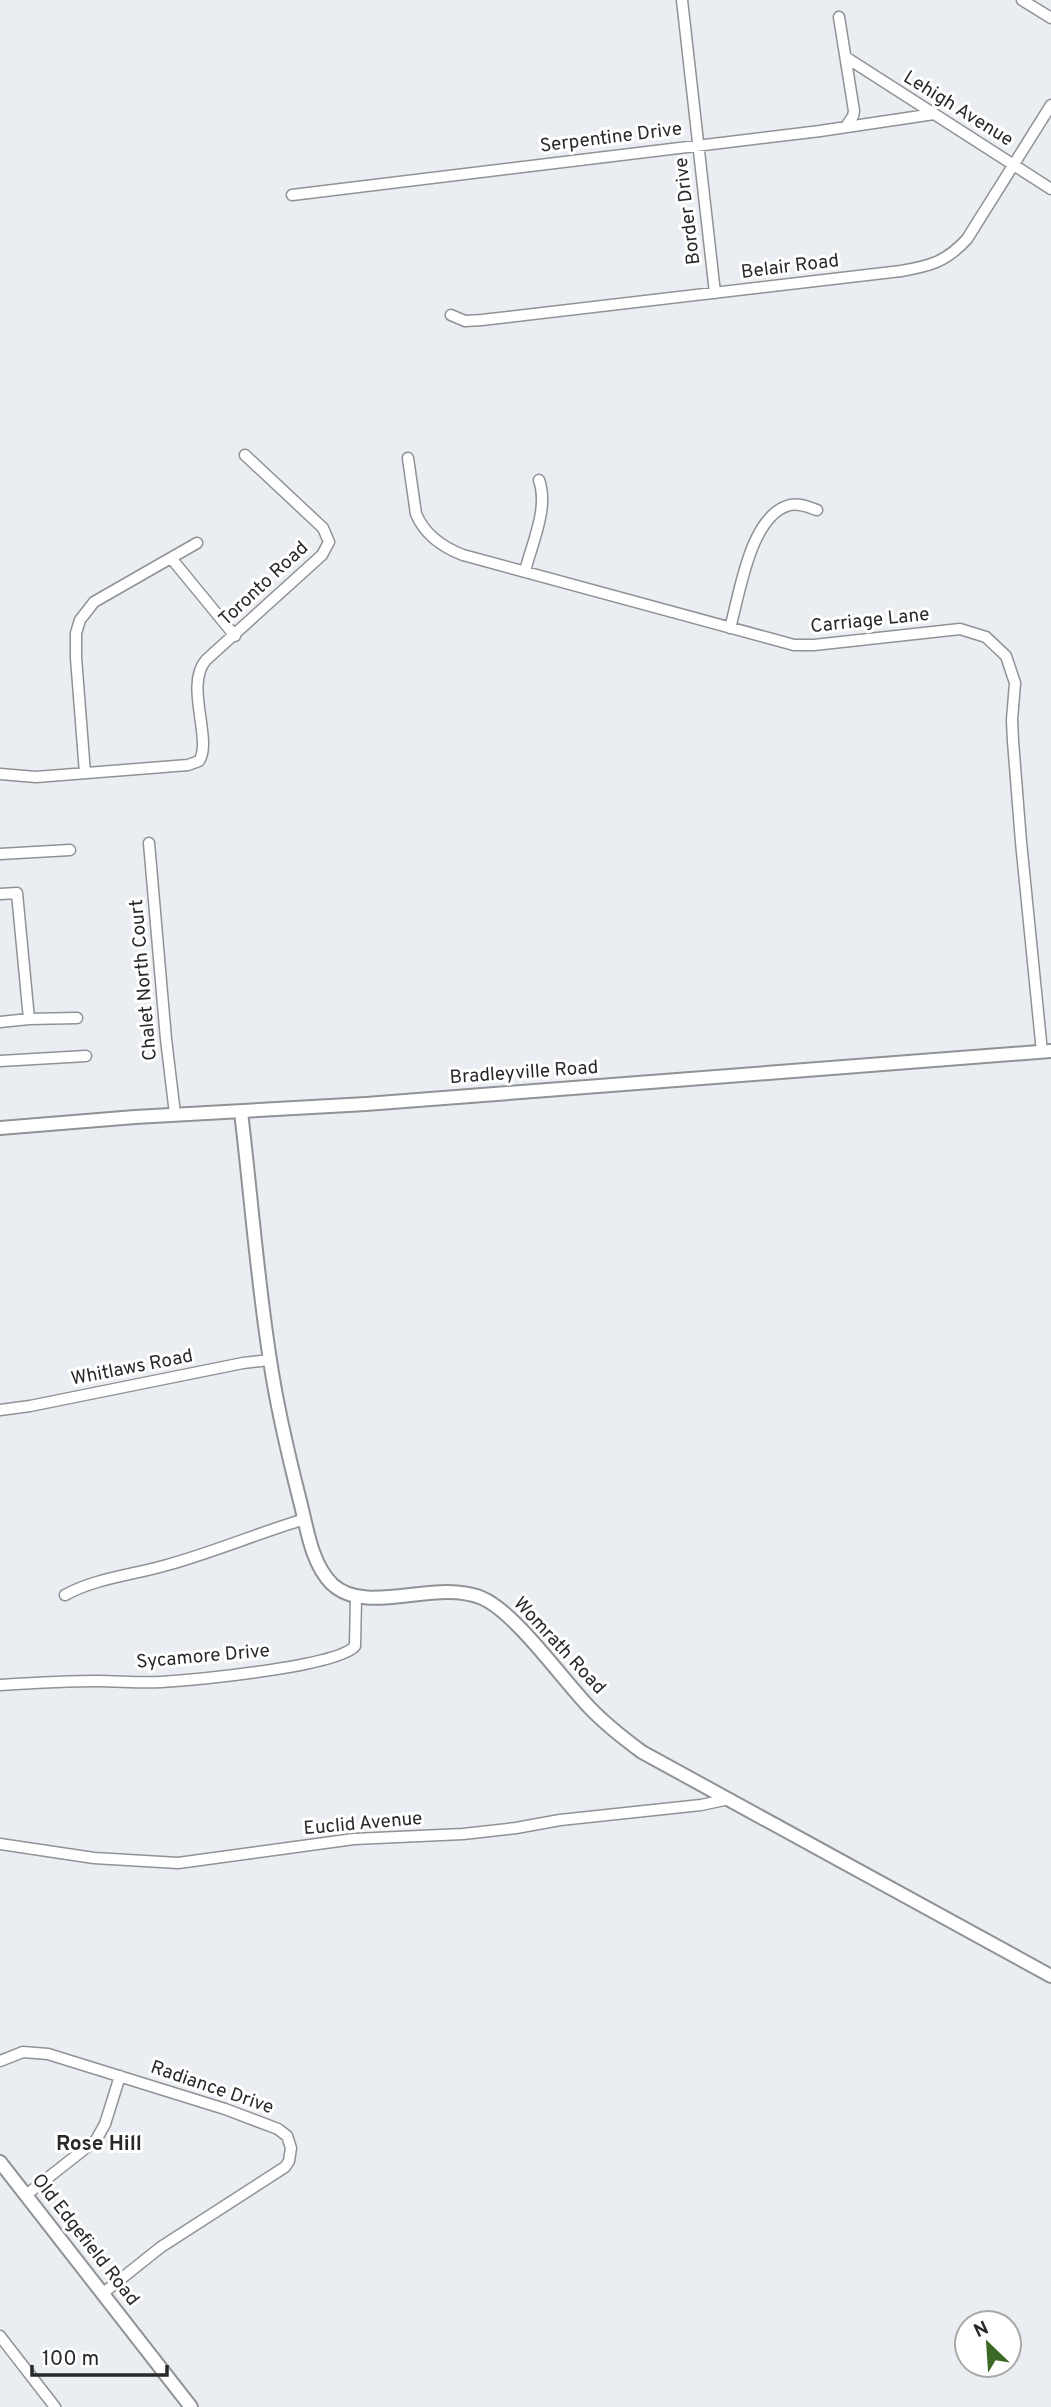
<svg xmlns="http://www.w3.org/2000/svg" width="1051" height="2407" font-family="Overpass,sans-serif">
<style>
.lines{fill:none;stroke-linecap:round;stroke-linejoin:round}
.minor-casing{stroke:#8f9296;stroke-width:13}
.tertiary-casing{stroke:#8f9296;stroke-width:16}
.minor{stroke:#fff;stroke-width:10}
.tertiary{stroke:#fff;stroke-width:12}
.labels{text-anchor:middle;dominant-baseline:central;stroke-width:6;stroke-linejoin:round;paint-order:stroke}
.street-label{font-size:19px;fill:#28292b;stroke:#fff}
.neighbourhood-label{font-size:21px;font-weight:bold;fill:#28292b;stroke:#fff}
</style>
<rect width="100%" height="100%" fill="#eaedf1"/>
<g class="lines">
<defs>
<path id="minor" d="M682,0L715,293
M1022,0L1051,18
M839,17L854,111L853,116L847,125
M847,58L1051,189
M292,195L820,131L934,114
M451,315L465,321L482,320L901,271C930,266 946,262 967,239L1051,105
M408,458L416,514C425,535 442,547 463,555L794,645H814L960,629L986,637L1006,656L1015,683L1012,720L1013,741L1021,842L1042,1052
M171,558L235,636
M525,571C532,543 549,508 539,480
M730,628C740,593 750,515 790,505C800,503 808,507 817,510
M85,773L76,658V633L80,620L94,602L197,543
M0,774L36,777L188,765L199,761C213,740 184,685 206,660L322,555L329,542L323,528L245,455
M149,843L166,1039L175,1114
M0,854L70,850
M0,894L17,893L29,1019
M0,1022L29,1019L77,1018
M0,1061L86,1056
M0,1410L30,1406L243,1363L270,1360
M65,1595C96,1578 133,1575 167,1565C214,1552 258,1533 305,1519
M0,1685C32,1683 64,1681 97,1681C118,1681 140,1683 161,1682C193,1680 337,1667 355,1646L356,1597
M0,1844L94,1858L178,1863L354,1839L463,1834L516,1828L560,1820L701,1805L729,1799
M0,2061L23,2052L48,2054L225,2109L278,2129L287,2136L291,2148L289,2161L285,2167L161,2247L102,2294
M26,2195L96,2140L105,2124L120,2076
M0,2336L55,2407"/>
<path id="tertiary" d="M241,1112C251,1195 257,1278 270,1360C277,1408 288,1454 300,1501C307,1528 311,1563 332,1584C367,1617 435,1578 482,1598C515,1612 562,1679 589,1707C605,1724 623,1738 642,1752L1051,1976
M0,1128L135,1117L366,1104L1051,1051
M0,2162L191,2407"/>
</defs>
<use href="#minor" class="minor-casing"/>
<use href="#tertiary" class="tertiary-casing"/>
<use href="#minor" class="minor"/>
<use href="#tertiary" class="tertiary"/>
</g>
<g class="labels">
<g class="street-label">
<text transform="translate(958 109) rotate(32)">Lehigh Avenue</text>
<text transform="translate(611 138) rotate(-7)">Serpentine Drive</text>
<text transform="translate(688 211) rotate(-97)">Border Drive</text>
<text transform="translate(790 267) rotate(-7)">Belair Road</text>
<text transform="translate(264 584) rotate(-43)">Toronto Road</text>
<text transform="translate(870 621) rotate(-6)">Carriage Lane</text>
<text transform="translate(144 980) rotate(-95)">Chalet North Court</text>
<text transform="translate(524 1073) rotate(-4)">Bradleyville Road</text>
<text transform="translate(132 1368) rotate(-11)">Whitlaws Road</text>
<text transform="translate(559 1646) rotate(47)">Womrath Road</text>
<text transform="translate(203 1657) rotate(-5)">Sycamore Drive</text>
<text transform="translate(363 1824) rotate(-5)">Euclid Avenue</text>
<text transform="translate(212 2088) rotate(19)">Radiance Drive</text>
<text transform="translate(85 2240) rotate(52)">Old Edgefield Road</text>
</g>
<g class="neighbourhood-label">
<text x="99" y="2144">Rose Hill</text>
</g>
</g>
<g transform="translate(988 2344) rotate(335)"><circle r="33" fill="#ffffff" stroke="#a9a9aa" stroke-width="2"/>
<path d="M0-5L12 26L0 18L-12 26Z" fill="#3c6826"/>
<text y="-10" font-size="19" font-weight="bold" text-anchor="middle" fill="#28292b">N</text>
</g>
<path d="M32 2365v10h135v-10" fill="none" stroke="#28292b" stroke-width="3.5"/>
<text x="42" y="2365" font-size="21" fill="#28292b" stroke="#ffffff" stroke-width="5" paint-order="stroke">100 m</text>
</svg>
